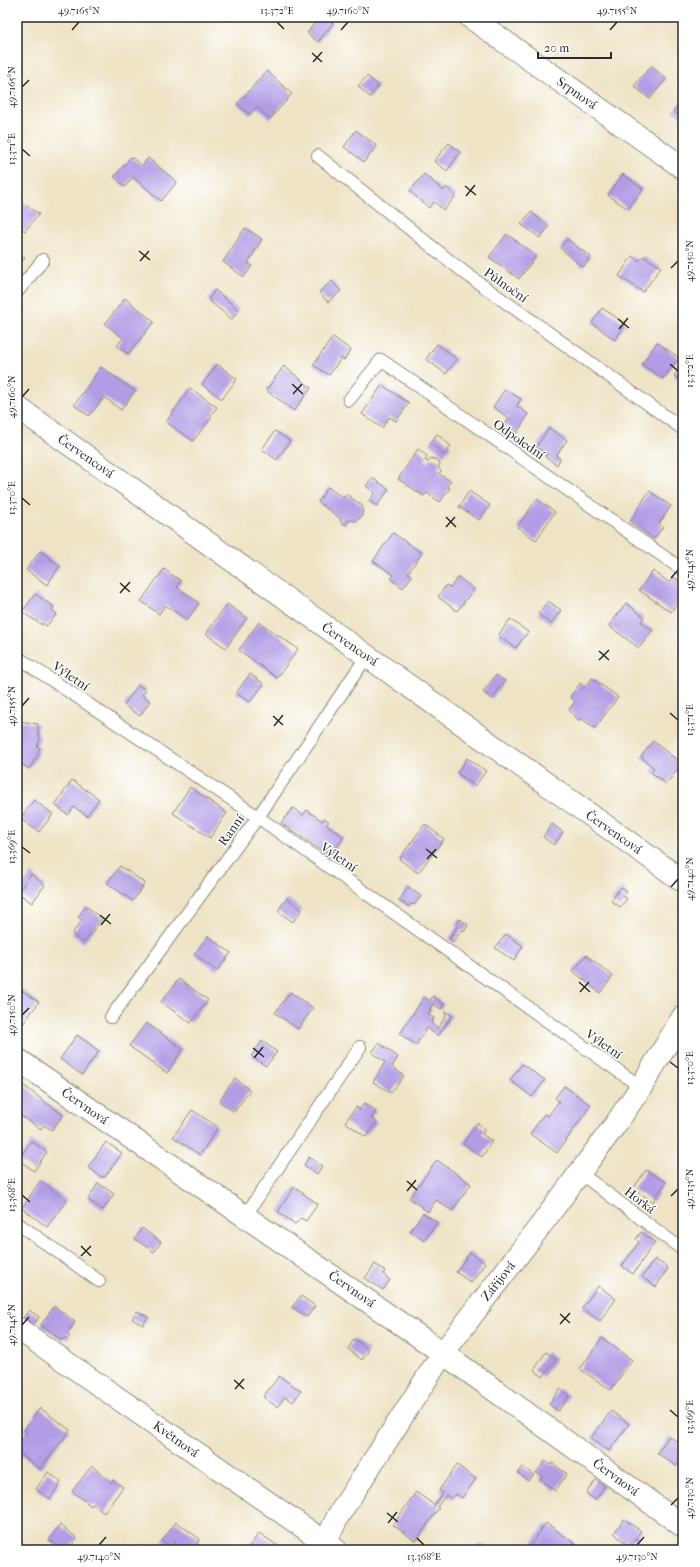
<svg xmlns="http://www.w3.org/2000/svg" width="700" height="1567" font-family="'IM FELL French Canon',serif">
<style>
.building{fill:#b19ce5}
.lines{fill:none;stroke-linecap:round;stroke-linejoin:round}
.lane-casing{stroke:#8c8778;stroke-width:14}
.street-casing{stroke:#8c8778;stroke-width:24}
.lane{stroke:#fff;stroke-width:12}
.street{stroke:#fff;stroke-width:22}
.ticks{fill:none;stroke:#2b2b2b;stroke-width:1.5}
.labels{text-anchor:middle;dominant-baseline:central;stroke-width:3;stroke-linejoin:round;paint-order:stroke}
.street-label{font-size:13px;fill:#2b2b2b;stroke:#fff}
.neatline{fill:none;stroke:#2b2b2b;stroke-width:1.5}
.ticks-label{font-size:10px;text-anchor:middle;fill:#2b2b2b}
</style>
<rect width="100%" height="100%" fill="#fff"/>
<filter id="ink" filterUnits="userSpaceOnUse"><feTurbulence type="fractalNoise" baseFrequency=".025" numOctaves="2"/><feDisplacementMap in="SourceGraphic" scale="8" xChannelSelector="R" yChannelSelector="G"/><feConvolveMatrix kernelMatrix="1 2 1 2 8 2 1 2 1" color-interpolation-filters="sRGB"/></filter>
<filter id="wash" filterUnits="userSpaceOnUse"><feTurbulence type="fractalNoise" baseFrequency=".012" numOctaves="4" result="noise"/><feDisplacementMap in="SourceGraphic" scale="16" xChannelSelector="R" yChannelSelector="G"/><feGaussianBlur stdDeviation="0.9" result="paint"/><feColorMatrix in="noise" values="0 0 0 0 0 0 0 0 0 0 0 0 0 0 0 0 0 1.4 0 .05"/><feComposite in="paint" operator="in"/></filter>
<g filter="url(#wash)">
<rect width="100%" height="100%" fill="#eee3c5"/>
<g id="blocks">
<path class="building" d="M319,17H324L333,23L318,42L307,33Z
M620,17H630L626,22Z
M651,66L666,79L650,99L634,86Z
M267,71L292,94L270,119L257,107L250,115L237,104Z
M367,76L379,86L370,97L358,86Z
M683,100V119L673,111Z
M356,130L377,146L364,162L344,147Z
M449,143L460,152L447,171L434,161Z
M131,157L142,166L148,158L177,182L161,201L133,177L125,187L114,177Z
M424,174L444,191L446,187L456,196L444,210L434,202L429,208L410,191Z
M623,174L643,189L628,209L608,195Z
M21,201L39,214L25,231L17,225V207Z
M531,212L549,226L540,238L521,224Z
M245,228L262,239L248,263L252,266L244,277L223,262Z
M507,234L536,256L519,279L489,257Z
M567,239L591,257L583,267L560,248Z
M17,252L25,258L17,267Z
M632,256L639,261L643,256L661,267L643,292L619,276Z
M332,281L341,291L328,302L319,292Z
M215,290L239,310L232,319L208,300Z
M125,298L154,322L128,354L117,346L123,338L105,324Z
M602,308L626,324L615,340L592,323Z
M333,337L351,350L344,360L341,358L329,375L313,365Z
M657,342L679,358L663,379L642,364Z
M437,344L457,359L446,374L426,359Z
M683,363V382L674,376Z
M217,364L237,379L222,399L202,385Z
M284,366L311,388L294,411L266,390Z
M101,367L135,391L121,410L104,397L89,416L74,405Z
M382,385L409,403L396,421L389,417L382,428L362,414Z
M190,388L217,407L210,416L212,417L193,441L166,422Z
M505,389L521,399L517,406L528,414L517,433L505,424L509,418L493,407Z
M549,428L567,440L556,456L560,459L557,465L545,457L547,454L536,447Z
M275,431L290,441L277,460L262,449Z
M437,434L451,446L444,455L430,443Z
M418,449L427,456L425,460L428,462L431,458L438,460L440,464L438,468L441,471L439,474L451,481L447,486L450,488L440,502L427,493L424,496L398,479Z
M372,478L389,489L377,506L369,501L375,493L366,486Z
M328,487L343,498L346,494L360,504L363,508L362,516L355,521L349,520L345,525L340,521L341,519L318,502Z
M469,491L490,505L479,520L459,507Z
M649,491L671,506L659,524L663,527L654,539L630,522Z
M537,499L555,512L536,540L517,527Z
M393,533L422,553L408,573L412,576L403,588L391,579L394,575L373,561Z
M40,551L60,566L47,585L26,570Z
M164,569L181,581L177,587L199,603L187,620L165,605L159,614L141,601Z
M653,571L670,583L674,577L683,584V594L671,612L639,590Z
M458,577L474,589L457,611L438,597L446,585L450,588Z
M35,594L54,607L52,610L57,614L46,626L43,623L42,625L22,612Z
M548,601L561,610L551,624L538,614Z
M626,603L644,617L641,622L653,630L639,648L609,626Z
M227,604L247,618L226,648L206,634Z
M510,619L528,632L516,648L498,636Z
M259,622L298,649L277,678L239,650Z
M250,674L264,684L250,702L236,693Z
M496,675L505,681L492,699L483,692Z
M592,678L618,697L595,728L582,719L578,720L569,710L575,701L570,697L580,683L585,687Z
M138,685L146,690L142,695L150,701L140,716L124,705Z
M19,721L38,724V732L40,739L37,746L40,748L37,753L39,754L29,769L17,761V747L20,743L17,741Z
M653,741L682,764L666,784L651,772L654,768L641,757Z
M467,758L486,771L475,786L457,773Z
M72,780L99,799L87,816L74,807L68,815L55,805Z
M190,787L227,813L210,838L173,813Z
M34,800L53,814L39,832L20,819Z
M293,808L303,815L307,810L322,821L324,818L329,822L326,824L344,837L330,857L281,823Z
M425,824L444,839L418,873L399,859Z
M552,824L563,832L554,845L543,837Z
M120,866L145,883L133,901L107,883Z
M31,874L45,885L32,903L18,893Z
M408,887L421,896L414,905L411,904L409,907L399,901Z
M621,887L627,892L623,896L627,899L620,907L611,901Z
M287,898L302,910L293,922L278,911Z
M86,906L102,919L84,943L72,934L82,920L78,917Z
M460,919L468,925L464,932L462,930L453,942L449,939L458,925L456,924Z
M506,934L523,946L514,961L495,948Z
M208,936L231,953L217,971L194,954Z
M586,955L613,976L600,993L573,971Z
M179,979L208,1000L191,1023L161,1002Z
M17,987L39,1002L23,1024L17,1020Z
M290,992L313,1008L298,1029L275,1013Z
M433,996L444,1004L441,1009L433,1004L430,1009L431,1010L428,1014L434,1018L431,1023L438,1028L446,1016L445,1011L452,1016L438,1036L427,1028L416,1045L400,1034L424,997L430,1001Z
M146,1023L183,1049L167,1073L129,1046Z
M77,1035L99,1051L82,1075L60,1059Z
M262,1041L277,1052L266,1066L251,1056Z
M379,1043L398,1057L392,1067L404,1076L391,1093L373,1082L385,1062L372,1053Z
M522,1064L545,1080L532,1097L510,1080Z
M235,1078L250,1090L234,1112L219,1101Z
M17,1081L63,1115L52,1130L44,1125L41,1129L17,1113Z
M564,1086L591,1105L557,1153L530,1134L544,1114L548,1116L559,1101L555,1098Z
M364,1103L376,1111L371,1118L377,1122L366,1137L345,1122L356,1107L360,1110Z
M192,1110L218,1127L200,1155L173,1137Z
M477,1123L485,1129L482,1134L492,1141L482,1157L463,1143Z
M31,1141L47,1152L34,1171L17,1159L19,1150L23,1153Z
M106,1142L122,1153L105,1177H101L88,1167Z
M309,1157L322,1166L317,1174L304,1165Z
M437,1160L471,1184L452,1211L436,1200L428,1212L409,1198Z
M646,1170L666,1182L653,1202L633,1189Z
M40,1181L67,1200L47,1227L22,1208Z
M98,1183L114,1194L103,1210L88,1200Z
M294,1187L318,1204L306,1221L301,1218L295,1224L278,1212Z
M423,1213L437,1222L424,1241L410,1231Z
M142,1228L161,1242L154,1252L135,1239Z
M641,1232L655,1242L633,1274L622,1266L639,1242L636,1239Z
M470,1252L485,1263L471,1283L456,1272Z
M655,1259L668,1268L656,1287L642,1277Z
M375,1264L385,1271L383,1274L390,1280L383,1290L365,1278Z
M598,1286L616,1299L600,1321L582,1308Z
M301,1296L315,1306L307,1317L292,1307Z
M54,1306L75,1322L67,1334L70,1336L67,1339L64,1338L62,1340L41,1325Z
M29,1310L39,1317L34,1324L24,1317Z
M137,1311L148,1317L143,1325L132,1319Z
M602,1338L632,1360L611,1390L580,1369Z
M354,1339L369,1350L362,1360L348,1349Z
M546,1352L556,1359L543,1377L534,1370Z
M279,1376L301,1391L293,1402L285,1397L277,1407L263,1397Z
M560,1389L569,1396L558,1411L549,1404Z
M40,1408L70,1430L40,1469L17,1452V1446L27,1432L24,1430Z
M611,1411L629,1424L609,1451L591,1438Z
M669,1436L683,1446V1457L676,1466L657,1453Z
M545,1461L551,1465L552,1463L567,1474L555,1491L540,1480L542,1476L536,1473Z
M457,1465L476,1479L462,1498L456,1494L452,1499L446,1495L437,1507L439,1508L416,1541L393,1525L416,1492L434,1505L443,1493L439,1490Z
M92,1466L111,1482L113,1480L123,1487L104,1513L93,1504L91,1506L72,1491Z
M522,1467L534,1475L528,1481L518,1473Z
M48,1472L61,1482L50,1499L36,1489Z
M596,1480L605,1486L595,1500L586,1493Z
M624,1519L641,1531L637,1537L639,1539L638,1541L635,1539L629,1547L614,1533Z
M176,1522L200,1539L193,1550H185L174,1542L171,1546L162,1541Z
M546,1523L576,1544L572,1550H527Z
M60,1525L77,1538L68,1550H63L49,1540Z
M259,1533L284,1550H247Z
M480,1544L489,1550H476Z"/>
</g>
</g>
<g filter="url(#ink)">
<use href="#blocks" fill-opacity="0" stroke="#8c8778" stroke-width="1"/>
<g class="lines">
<defs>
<path id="lane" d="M318,156L465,273L683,429
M17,292L43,260
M349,400L381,360L683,570
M17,657L258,817L641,1087
M111,1017L258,817L367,656
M580,1173L683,1250
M245,1216L360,1047
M17,1223L99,1281
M17,1547L21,1550"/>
<path id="street" d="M470,17L683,168
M17,407L683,881
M17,1059L443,1353L683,1526
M17,1328L336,1550
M322,1550L338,1516L443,1353L541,1225L615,1125L641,1087L683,1017"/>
</defs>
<use href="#lane" class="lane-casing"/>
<use href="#street" class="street-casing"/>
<use href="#lane" class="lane"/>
<use href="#street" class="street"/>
</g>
</g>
<path class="ticks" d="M277,22L284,29M72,30L79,22M341,30L348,22M610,30L617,22M312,53L322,62M313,62L322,52M22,87L29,80M22,149L30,156M465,186L476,195M466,196L475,185M139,251L150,260M140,261L149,251M671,268L678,261M618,319L629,328M619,329L628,318M670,364L678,371M292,384L303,394M293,394L302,384M22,397L29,389M22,498L30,505M446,517L456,527M446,527L455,517M671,578L678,570M120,583L130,592M120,593L130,582M599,651L609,660M599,660L609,650M22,706L29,698M670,713L678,720M273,716L283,725M274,726L283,715M22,847L30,853M426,849L437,858M427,859L436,849M671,887L678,879M100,915L111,924M101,925L110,914M579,982L590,992M580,992L589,982M22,1015L29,1008M253,1048L264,1057M254,1058L263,1047M670,1062L678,1068M407,1181L417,1190M407,1191L416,1180M22,1195L30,1202M671,1196L678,1189M81,1246L91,1256M81,1256L91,1246M560,1314L570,1323M560,1324L570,1313M22,1325L29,1317M234,1380L244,1389M235,1389L244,1379M670,1410L678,1417M671,1505L678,1498M387,1513L398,1522M388,1523L397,1512M417,1538L424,1545M99,1545L106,1537M637,1545L644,1537"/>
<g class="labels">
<g class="street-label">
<text transform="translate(577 93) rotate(35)">Srpnová</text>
<text transform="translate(506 285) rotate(35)">Půlnoční</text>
<text transform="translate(519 439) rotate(35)">Odpolední</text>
<text transform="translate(86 456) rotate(35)">Červencová</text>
<text transform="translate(350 644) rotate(35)">Červencová</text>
<text transform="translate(71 676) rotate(34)">Výletní</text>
<text transform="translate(231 830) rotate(-54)">Ranní</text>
<text transform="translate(614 832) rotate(35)">Červencová</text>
<text transform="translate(339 857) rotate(35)">Výletní</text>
<text transform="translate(604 1044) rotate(35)">Výletní</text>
<text transform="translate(85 1106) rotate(35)">Červnová</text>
<text transform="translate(640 1200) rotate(37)">Horká</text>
<text transform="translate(498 1281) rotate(-52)">Zářijová</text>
<text transform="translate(352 1289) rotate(35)">Červnová</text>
<text transform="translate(176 1439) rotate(35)">Květnová</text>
<text transform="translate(616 1477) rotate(36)">Červnová</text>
</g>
</g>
<rect width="700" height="1567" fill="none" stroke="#fff" stroke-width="44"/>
<path d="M538 52v6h73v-6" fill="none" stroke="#2b2b2b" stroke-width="2"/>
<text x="544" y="52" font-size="12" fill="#2b2b2b" stroke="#ffffff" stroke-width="3" paint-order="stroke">20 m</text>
<rect x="22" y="22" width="656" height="1523" class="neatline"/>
<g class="ticks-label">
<text x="79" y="14">49.7165°N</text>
<text x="277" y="14">13.372°E</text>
<text x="348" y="14">49.7160°N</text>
<text x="617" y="14">49.7155°N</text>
<text transform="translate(11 87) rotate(-90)" y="4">49.7165°N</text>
<text transform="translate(11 149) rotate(-90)" y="4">13.371°E</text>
<text transform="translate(689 261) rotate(-90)" y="4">49.7150°N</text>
<text transform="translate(689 371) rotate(-90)" y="4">13.372°E</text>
<text transform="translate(11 397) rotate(-90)" y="4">49.7160°N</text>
<text transform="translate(11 498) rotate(-90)" y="4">13.370°E</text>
<text transform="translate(689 570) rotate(-90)" y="4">49.7145°N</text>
<text transform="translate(11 706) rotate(-90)" y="4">49.7155°N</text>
<text transform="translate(689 720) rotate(-90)" y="4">13.371°E</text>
<text transform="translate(11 847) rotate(-90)" y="4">13.369°E</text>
<text transform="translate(689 879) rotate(-90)" y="4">49.7140°N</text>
<text transform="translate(11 1015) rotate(-90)" y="4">49.7150°N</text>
<text transform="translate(689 1068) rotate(-90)" y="4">13.370°E</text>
<text transform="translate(689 1189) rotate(-90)" y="4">49.7135°N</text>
<text transform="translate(11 1195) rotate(-90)" y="4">13.368°E</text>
<text transform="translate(11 1325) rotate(-90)" y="4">49.7145°N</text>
<text transform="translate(689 1417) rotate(-90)" y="4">13.369°E</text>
<text transform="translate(689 1498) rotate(-90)" y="4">49.7130°N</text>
<text x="99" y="1560">49.7140°N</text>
<text x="424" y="1560">13.368°E</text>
<text x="637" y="1560">49.7130°N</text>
</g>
</svg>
